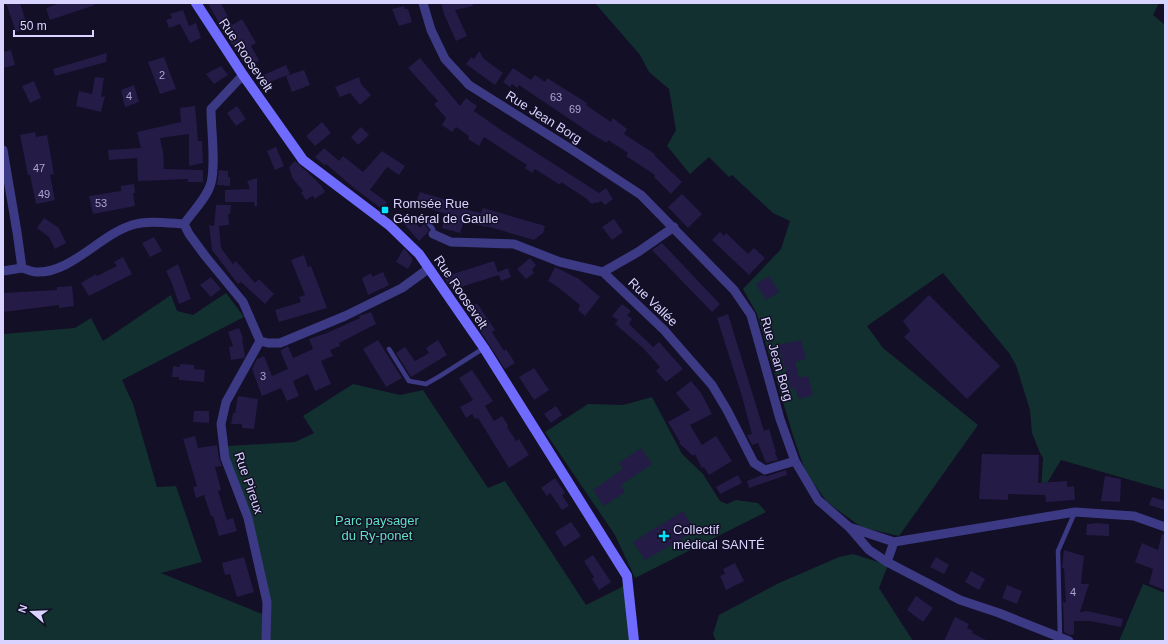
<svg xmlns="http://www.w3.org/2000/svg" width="1168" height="644" font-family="Arial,sans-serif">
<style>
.green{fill:#12302f}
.building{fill:#241b47}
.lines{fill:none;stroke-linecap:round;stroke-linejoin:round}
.service{stroke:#3d3a85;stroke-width:4.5}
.minor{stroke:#3d3a85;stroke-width:9}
.secondary{stroke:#6f6bff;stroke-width:10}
.poi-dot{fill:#00e5ff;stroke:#130f26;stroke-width:1.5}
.labels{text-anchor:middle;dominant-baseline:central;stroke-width:3;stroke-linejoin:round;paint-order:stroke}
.number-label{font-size:11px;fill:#aca6d1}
.street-label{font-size:13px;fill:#d9d4ff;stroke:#130f26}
.poi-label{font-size:13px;fill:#d9d4ff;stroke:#130f26;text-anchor:start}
.park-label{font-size:13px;fill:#5fe0c0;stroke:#130f26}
</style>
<rect width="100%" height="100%" fill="#130f26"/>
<path class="green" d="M595,3H1159L1153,15L1165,25V490L1061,460L1041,493L1043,458L1040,453L1032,433L1030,410L1016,365L1009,353L943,273L867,326L883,348L978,425L899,536L861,527L827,502L806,473L794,439L757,314L743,289L781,249L790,221L773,213L732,175L729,177L709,157L690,174L667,146L676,130L669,89L649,72L640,55Z
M226,293L244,317L122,380L133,404L157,487L176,486L202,562L161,573L262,614L267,602L248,518L225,458L228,446L295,442L314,433L303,416L353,384L400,395L423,390L488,488L505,481L586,605L622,587L627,576L634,641H3V334L75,328L91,318L103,341L171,295L177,311L193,315Z
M652,397L682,454L703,474L720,501L727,504L736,500L758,503L766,512L635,578L615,535L545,432L588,404L623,405Z
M853,554L888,565L879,588L913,641H716L713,634L719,615L779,583L839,557Z
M1143,584L1165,593V641H1119Z"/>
<path class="building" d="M6,3H20L28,28L16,32Z
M60,3H94L95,5L50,20L46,8Z
M208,3H221L232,25L242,19L256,43L251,46L259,60L251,67H247L218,24L219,23Z
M441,3H472L473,6L455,10L467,36L456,41L444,14Z
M404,6L405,9H408L412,22L399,26L392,9Z
M183,10L189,26L196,23L201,38L190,43L180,24L169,28L166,20L172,18L170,14Z
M11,50L15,65L3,68V52Z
M479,51L484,59L503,73L495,85L466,64L471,57L474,59Z
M107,53L106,62L55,76L53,69Z
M164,57L176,89L160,94L148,62Z
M420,58L460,106L466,98L477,106L474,111L501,130L599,193L606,188L613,199L605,205L601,201L597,203L596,202L593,204L592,203H590L587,199L561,182L560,185L535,169L532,173L525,168L527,165L484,137L479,146L468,139L469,136L456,127L452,132L442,125L446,118L434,104L438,101L408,68Z
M286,65L290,74L263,85L259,77Z
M221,66L228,75L214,84L206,74Z
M513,68L531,80L535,75L545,82L547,78L587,103L586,105L611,122L613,118L627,129L624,134L655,154L654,155L682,182L671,194L654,177L655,175L626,156L628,153L608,140L607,143L593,135L519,85L517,88L512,84L510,87L503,82Z
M304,70L310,85L292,92L286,76Z
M95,77L104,78L101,97L105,96L101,112L76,106L79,91L92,94Z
M359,77L361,84L371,95L360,105L350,93L340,97L335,87Z
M34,81L41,98L30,103L22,86Z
M134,85L139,102L125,107L121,90Z
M195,106L198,141H202L203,163L189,166V134L160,138L163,152L164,169L203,170V182H188V179L138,181L137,158L109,160L108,150L141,148L137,132L181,122L180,108Z
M237,106L246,119L236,126L227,113Z
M322,122L331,133L315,146L306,136Z
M361,127L369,135L358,145L351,137Z
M35,132L36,137L47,135L54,174L50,175L55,200L36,204L30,175H28L20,135Z
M276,147L284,166L275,170L267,151Z
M324,148L339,161L343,156L363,172L382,151L405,166L399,175L387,167L370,190L387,202L382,209L354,188L326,164L324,165L315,157Z
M295,161L316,180L320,185H321L325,192L315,199L313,196L306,200L301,193L303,191L293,179L289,167Z
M219,170L228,171V177H230V186L217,185Z
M257,178V206L255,207L254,202H225V190L250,189L247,181Z
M134,184L135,193H133L135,206L93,214L89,196L121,191V186Z
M420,192L453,202L452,206L481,213L483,208L545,226L543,233L534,240L486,226V227L464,221L460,233L442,228L446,214L422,206L423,204L416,202Z
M682,194L702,214L688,228L668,207Z
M216,205H231L230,214H228L229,225L219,226L221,248L233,264L236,261L255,283L259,279L274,294L265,304L241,282L238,284L212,250L209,225L214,226Z
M402,214L415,224L416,223L420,228L424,224L429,230L427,233L419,241L398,217Z
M44,218L59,228L66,243L55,249L49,237L37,228Z
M614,219L623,232L612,240L602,227Z
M720,232L724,236L726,233L748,254L754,248L765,258L749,275L712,240Z
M154,237L162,251L150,257L142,243Z
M662,243L720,304L712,312L652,250Z
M404,248L412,258V262L408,269L396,262Z
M304,255L308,267L311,266L327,308L279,322L275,310L301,302L299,297L305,295L291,260Z
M123,257L132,274L89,296L81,283L96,274L97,276L117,266L114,262Z
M530,258L536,265L532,270L534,273L526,279L517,269Z
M494,261L499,275L464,286L454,292L444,278L450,275Z
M178,264L191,299L179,304L171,281L166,271Z
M555,267L579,279L600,297L585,316L578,310L580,305L555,285L548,281Z
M508,268L511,277L501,281L498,272Z
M383,272L389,285L368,295L362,278L371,273L372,277Z
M769,276L779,292L766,300L756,284Z
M211,277L221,289L211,297L200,285Z
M72,286L74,306L59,308V305L3,312V293L57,290V287Z
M929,295L1000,366L967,399L904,337L910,331L903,321Z
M477,303L495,330L492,332L504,351L506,349L515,363L505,369L473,320L475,319L468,310Z
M622,304L631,311L627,315L632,319L629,324L653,347L659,342L683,369L666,382L656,371L660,367L643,348L615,324L618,320L612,316Z
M371,312L376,324L339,343L340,346L330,350L333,356L321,361L331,384L315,391L308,374L293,381L299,396L287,401L281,388L262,396L252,369L257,359L264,356L272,376L288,369L281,353V350L288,346L293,358L313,349L309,339L327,333L360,318L359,316Z
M728,314L764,431L769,429L776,452L775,453L778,460L766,463L758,443L752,445L747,435L752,434L741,393L717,318Z
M239,328L243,338L242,339L245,356L244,358L231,360L229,347L233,346L228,332Z
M378,340L402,378L386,387L363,349Z
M438,340L447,355L411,377L396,353L405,347L415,361L429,353L426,348Z
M801,340L806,359L795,362L799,378L808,376L813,395L799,399L795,388L791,389L778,345Z
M180,364L194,365V369L205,370L204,382L179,380V377H172L173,366L180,367Z
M534,368L549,390L534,400L519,377Z
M472,370L493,401L485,406L494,421L502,416L508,425L507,427L516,441L519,439L529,455L509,468L478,418L475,419L472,414L466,418L460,407L473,400L459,378Z
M691,381L701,393L712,414L690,425L702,445L716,436L732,461L709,475L704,467L702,468L695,454L693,456L679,443L680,442L668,422L690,410L676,393Z
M238,396L258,399L254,429L242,428V424H231L233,413H235Z
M556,406L562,415L551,423L544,414Z
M194,411H209V423L193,422Z
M195,436L198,448L217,445L219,459L222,466L215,467L221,490L218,491L227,520L233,518L237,531L219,536L213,516H211L204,495L196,498L193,487L197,486L183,439Z
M641,448L652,464L621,485L625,492L604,506L593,490L623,469L619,463Z
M982,454L1039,455L1038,483L1067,481V487L1074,486L1075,500L1046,502L1045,495L1008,494V500L979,499Z
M786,470L787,475L749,488L747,481L762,475L767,476Z
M738,475L742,483L720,494L716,487Z
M1105,476L1121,479L1120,502L1101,501Z
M555,478L565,493L562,495L569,506L562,510L550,493L547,496L541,488Z
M1152,497L1165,501V510L1149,505Z
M683,511L695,531L645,560L633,542Z
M571,522L581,536L564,547L555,532Z
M1093,523L1109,524V536L1086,535L1087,524H1093Z
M1162,534L1165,535V590L1149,584L1153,569L1135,562L1142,543L1158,550Z
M1064,550L1084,556L1081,584H1089L1080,612L1087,611L1123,619L1121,627L1090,621H1074V634L1069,635L1064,632L1063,601L1066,603L1064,568H1062Z
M593,555L611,582L599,590L592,579L594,577L584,561Z
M244,557L254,592L237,597L230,574L225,575L222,563Z
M936,557L949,565L944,574L930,567Z
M735,563L744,581L726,590L720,576L725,574L723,569Z
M971,571L985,579L979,590L965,582Z
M1007,585L1022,591L1017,604L1002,598Z
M916,596L933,608L923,622L907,610Z
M955,617L969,624L967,628L973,631L972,633L988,641H944Z"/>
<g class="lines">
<path class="service" d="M425,219L433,229V234
M389,349L409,381L426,384L440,376L484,348
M1060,637L1058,551L1075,512"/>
<path class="minor" d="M423,3L431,30L445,59L469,85L574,151L641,195L734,290L751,315L780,419L795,461L818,500L849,527L894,542L1075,512L1134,516L1165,527
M3,150L17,232L22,268
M184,224C193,211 207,198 211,183C216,164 211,129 211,109L243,75
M184,224L189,234L206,257L243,302L260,341
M433,234L451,242L514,244L560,262L603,272L664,330L712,385L727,410L754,463L765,470L795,461
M22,268C26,269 32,272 36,272C70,274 100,235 132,225C147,220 168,223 184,224
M3,271L22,268
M603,272L638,252L674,227
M260,341L226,402L221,424L225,458L248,518L267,602L266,641
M260,341L268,343H280L345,316L402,288L428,269
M849,527L869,550L887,562L960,600L999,613L1069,641
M887,562L894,542"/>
<path class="secondary" d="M196,3L243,75L303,160L389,225L419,254L484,348L627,576L634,641"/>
</g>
<g class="poi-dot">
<rect x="381" y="206" width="8" height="8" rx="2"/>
<path d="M662 530h4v4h4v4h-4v4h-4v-4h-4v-4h4z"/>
</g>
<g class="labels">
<g class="number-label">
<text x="162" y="75">2</text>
<text x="129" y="96">4</text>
<text x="556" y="97">63</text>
<text x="575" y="109">69</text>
<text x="39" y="168">47</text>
<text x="44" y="194">49</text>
<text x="101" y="203">53</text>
<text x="263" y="376">3</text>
<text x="1073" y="592">4</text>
</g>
<g class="street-label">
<text transform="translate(246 55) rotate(56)">Rue Roosevelt</text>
<text transform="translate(544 117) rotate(32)">Rue Jean Borg</text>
<text transform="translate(461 292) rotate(56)">Rue Roosevelt</text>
<text transform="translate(653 302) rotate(44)">Rue Vallée</text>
<text transform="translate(777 359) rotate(74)">Rue Jean Borg</text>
<text transform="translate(249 483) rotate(71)">Rue Pireux</text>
</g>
<g class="poi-label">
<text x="393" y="203">Romsée Rue<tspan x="393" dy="15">Général de Gaulle</tspan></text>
<text x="673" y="529">Collectif<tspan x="673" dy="15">médical SANTÉ</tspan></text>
</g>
<g class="park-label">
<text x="377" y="520">Parc paysager<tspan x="377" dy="15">du Ry-ponet</tspan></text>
</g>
</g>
<rect width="1168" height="644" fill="none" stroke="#d9d4ff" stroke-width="8"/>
<g transform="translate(32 612) rotate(289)" stroke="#130f26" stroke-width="3" paint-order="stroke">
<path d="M0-3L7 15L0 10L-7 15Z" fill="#d9d4ff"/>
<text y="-6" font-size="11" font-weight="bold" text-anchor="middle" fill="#d9d4ff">N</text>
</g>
<path d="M14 30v6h79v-6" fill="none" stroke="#d9d4ff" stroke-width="2"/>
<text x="20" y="30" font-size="12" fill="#d9d4ff" stroke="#130f26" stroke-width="3" paint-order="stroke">50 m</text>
</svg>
